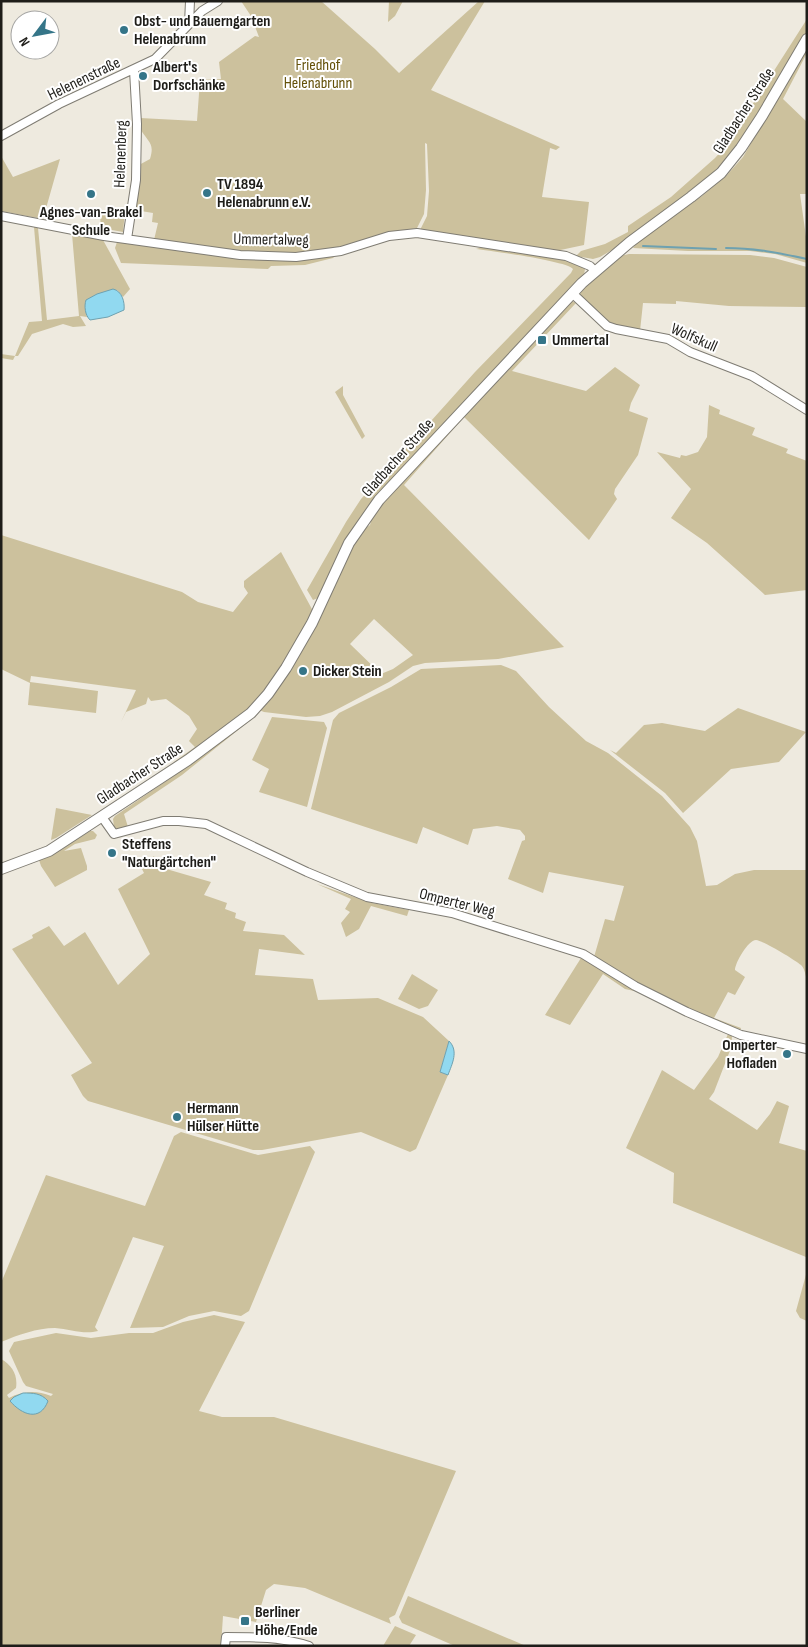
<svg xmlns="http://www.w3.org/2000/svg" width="808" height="1647" font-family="'Sofia Sans Condensed',sans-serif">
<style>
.green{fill:#ccc19d;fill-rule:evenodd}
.water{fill:#91d9f0;stroke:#6ea1b0}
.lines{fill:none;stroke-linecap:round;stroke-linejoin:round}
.stream{stroke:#6ea1b0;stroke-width:2}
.minor-casing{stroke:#7f7c73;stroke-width:10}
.major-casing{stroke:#7f7c73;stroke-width:12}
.minor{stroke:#fff;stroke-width:8}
.major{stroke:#fff;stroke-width:10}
.poi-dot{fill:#357588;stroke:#fff;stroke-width:2}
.labels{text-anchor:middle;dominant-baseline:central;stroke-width:4;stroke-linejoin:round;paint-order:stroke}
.poi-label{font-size:16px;font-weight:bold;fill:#1e1d19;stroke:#fff;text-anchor:start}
.park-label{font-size:16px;fill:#645109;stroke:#fff}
.street-label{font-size:16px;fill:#1e1d19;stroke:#fff}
</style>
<rect width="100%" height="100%" fill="#eeeadf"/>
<path class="green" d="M241,1H321L375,49L399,73L479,1H485L431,90L560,147L556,150L550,148L542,197L589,202L584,245L551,252L420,230L427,216L429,191L427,144L425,143L426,190L424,214L417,228C386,234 356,245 325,250C269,259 210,249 154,240L158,223L152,222L153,213L135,210L139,165L150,159C155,143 148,142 141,130C139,126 140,122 140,118L197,121L200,80L221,79L219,62L255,36L259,37L251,16Z
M389,1H403L395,16L388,22Z
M807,19V33L773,90L733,152L712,174L619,246L600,257L593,259L576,256L581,251L605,244L628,232V226L671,197L715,158L726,146Z
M807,47V53L783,99L807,122V194H800L807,244V263L775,254L750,251H688L633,248L638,241L702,196L727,175L743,157Z
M1,156L13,177L60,159L43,219L1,211Z
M125,211L123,232L101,228L100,216L108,212Z
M34,227L38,228L47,320L79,316L72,234L103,240L130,289L123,297L117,290L85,305L87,317L80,316L86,326L73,327L63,324L32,334L18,356H15L13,360L1,358V354L15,356L29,322L42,321Z
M120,241L246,258L336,255L333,258L305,265L271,266L268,269L121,263L115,248L117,242Z
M483,247L575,262L585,269L584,275L393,479L318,598L313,600L307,590L346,522L361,499L475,372L571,273L573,269C567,261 492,251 476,249Z
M629,254L750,255L774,258L807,267V307L729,306L676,301V304L643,303L640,331L611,325L581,297L580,292L620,256Z
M572,301L576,303L512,371L586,391L615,367L640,385L631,403L629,411L648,418L638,455L615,489L614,494L617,499L589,540L464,417L404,485L564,647L498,659L425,663L413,666L389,682L332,712L320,716L306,717L264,712L259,710L365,525L367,527L370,525L373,514L393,489L466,412H469L473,407V403ZM374,619L413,655L393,669L381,674L350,644Z
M343,386V395L365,436L362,439L335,392Z
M709,405L720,410L719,414L755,428L752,435L788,449L786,453L807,461V590L765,595L707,543L671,518L691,489L657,452L680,458L681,455L686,456L698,452L707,437Z
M1,535L182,592L198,602L233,612L248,593L244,587V581L281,552L313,611C294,648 274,685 244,714C224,733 198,748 176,765L174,762L195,747L189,741L197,729L189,716L166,699L151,701L148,697L146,704L126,712L121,722L136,690L31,676L30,682L98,691L96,713L28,705L30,683L1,669Z
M501,665L516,671L549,707L586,741L608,753L662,796L690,827L697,841L706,886L717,885L735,874L754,870H807V980C805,974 805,969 801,965C795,960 764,941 756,940C748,940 735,963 735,970L745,977L735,995L728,992L714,1018L741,1028L740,1031L688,1010L638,984L594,957L605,919L614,921L624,886L549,872L543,893L508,879L522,841L525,840V836L520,830L497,826L473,829L468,845L423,827L417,844L311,809L333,720L339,713L391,687L421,669Z
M738,708L806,732L779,762L731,769L683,813L665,793L610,750L616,753L644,725L662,723L705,731Z
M272,717L324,722L327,728L307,807L259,792L269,769L252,760Z
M253,718L182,775L124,814L128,827L117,829L114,827L113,819L115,816L207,753L247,719Z
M56,808L92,815L56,838L51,840Z
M90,831H93L97,835L95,839L75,844L64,851L81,848L87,866V870L55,887L41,866L39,860L55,853Z
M154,856L156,866L211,882L204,895L227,903L225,909L236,913L235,918L246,922L243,931L284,935L305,955L259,949L255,975L313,979L318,1000L378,998L423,1017L449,1041L440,1072L448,1075L416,1149L410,1152L361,1132L262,1150H253L88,1101L83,1096L71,1075L92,1063L12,949L33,938L32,935L49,926L64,946L85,932L118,985L150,954L118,889L144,873L141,867Z
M317,884L372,903L409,910L407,916L371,906L359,929L346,937L341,923L350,912L345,909L351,899Z
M581,958L618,979L634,991L625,989L603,974L570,1025L545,1015Z
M412,974L438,990L428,1006L419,1009L398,999Z
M728,1034L732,1036L731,1048L714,1092L709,1099L757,1130L770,1114L777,1101L789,1106L779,1143L807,1151L806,1257L673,1203L674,1173L626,1148L662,1070L694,1090L718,1057Z
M181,1132L258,1155L310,1146L315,1152L249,1311L241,1316L214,1311L189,1316L163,1327L130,1328L164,1246L133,1237L95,1327L98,1331C84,1335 70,1329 55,1328C37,1328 18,1335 1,1342V1283L46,1175L145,1206L174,1136Z
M807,1271V1321L800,1318L796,1311Z
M214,1315L245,1322L199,1411L222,1417H274L456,1471L395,1615L389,1618L391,1624L305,1588L274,1584L266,1590L256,1622L223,1616L221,1646H1V1359C12,1365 18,1375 16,1388L7,1395L9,1398C23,1391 36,1390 51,1396L53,1394L26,1386L23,1382L9,1351L14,1342L56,1333L91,1338L129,1333H153L183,1322Z
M408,1596L526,1646H455L402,1623L399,1617Z
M395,1626L416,1635L409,1646H383Z"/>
<path class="water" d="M113,289C122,291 125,302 124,310L108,317L90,320C85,315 84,306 86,300L97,294Z
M449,1041C459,1051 452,1064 448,1075L440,1072Z
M23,1393C33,1393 41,1393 48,1401C40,1422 22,1415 10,1401L14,1397Z"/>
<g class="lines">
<path class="stream" d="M643,246L716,249
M726,248C754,248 779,253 807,259"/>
<defs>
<path id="minor" d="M189,24L190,1
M1,136L59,104L155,59L202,11L218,1
M1,216L104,236L240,255L296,257L341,251L389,236L417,233L566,256L590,266L595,271
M127,239L136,180L137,124L134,70
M572,293L607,326L616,329L668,339L690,352L752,376L807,410
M102,817L114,834L163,821H179L206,824L307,872L367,897L452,913L583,954L635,986L687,1012L741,1035L807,1049
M225,1646L226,1637C253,1637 283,1637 309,1646"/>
<path id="major" d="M1,869L49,851L188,760L251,713L268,694L286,668L312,623L349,543L379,500L582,283L630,242L691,197L721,173L741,148L762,116L807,39"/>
</defs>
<use href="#minor" class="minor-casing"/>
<use href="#major" class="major-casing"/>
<use href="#minor" class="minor"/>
<use href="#major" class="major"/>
</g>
<g class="poi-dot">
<circle cx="124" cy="30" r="5"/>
<circle cx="143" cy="76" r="5"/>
<circle cx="207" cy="193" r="5"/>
<circle cx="91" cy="194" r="5"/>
<rect x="537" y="335" width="10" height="10" rx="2.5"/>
<circle cx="303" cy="671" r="5"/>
<circle cx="112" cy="853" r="5"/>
<circle cx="787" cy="1054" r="5"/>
<circle cx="177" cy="1117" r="5"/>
<rect x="240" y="1616" width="10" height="10" rx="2.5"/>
</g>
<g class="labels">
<g class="poi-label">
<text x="134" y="21">Obst- und Bauerngarten<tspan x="134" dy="18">Helenabrunn</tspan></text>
<text x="153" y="67">Albert's<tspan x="153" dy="18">Dorfschänke</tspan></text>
<text x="217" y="184">TV 1894<tspan x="217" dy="18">Helenabrunn e.V.</tspan></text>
<text x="91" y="212" text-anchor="middle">Agnes-van-Brakel<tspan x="91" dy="18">Schule</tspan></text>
<text x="552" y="340">Ummertal</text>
<text x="313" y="671">Dicker Stein</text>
<text x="122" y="844">Steffens<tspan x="122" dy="18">"Naturgärtchen"</tspan></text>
<text x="777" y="1045" text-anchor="end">Omperter<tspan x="777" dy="18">Hofladen</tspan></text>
<text x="187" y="1108">Hermann<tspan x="187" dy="18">Hülser Hütte</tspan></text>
<text x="255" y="1612">Berliner<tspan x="255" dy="18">Höhe/Ende</tspan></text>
</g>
<g class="park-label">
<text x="318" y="65">Friedhof<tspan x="318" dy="18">Helenabrunn</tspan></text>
</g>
<g class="street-label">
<text transform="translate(84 79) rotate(-26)">Helenenstraße</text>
<text transform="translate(744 111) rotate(-57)">Gladbacher Straße</text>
<text transform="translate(121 154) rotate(-88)">Helenenberg</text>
<text transform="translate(271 240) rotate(1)">Ummertalweg</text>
<text transform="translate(694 338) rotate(24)">Wolfskull</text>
<text transform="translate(398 458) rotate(-48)">Gladbacher Straße</text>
<text transform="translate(140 774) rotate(-33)">Gladbacher Straße</text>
<text transform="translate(457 903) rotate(14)">Omperter Weg</text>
</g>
</g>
<rect width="808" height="1647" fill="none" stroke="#1e1d19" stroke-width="5"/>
<g transform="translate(35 35) rotate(238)"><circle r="24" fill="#ffffff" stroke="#a5a5a3"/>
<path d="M0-4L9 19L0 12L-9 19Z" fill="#357588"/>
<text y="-8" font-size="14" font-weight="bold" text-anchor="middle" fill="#1e1d19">N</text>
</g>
</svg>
